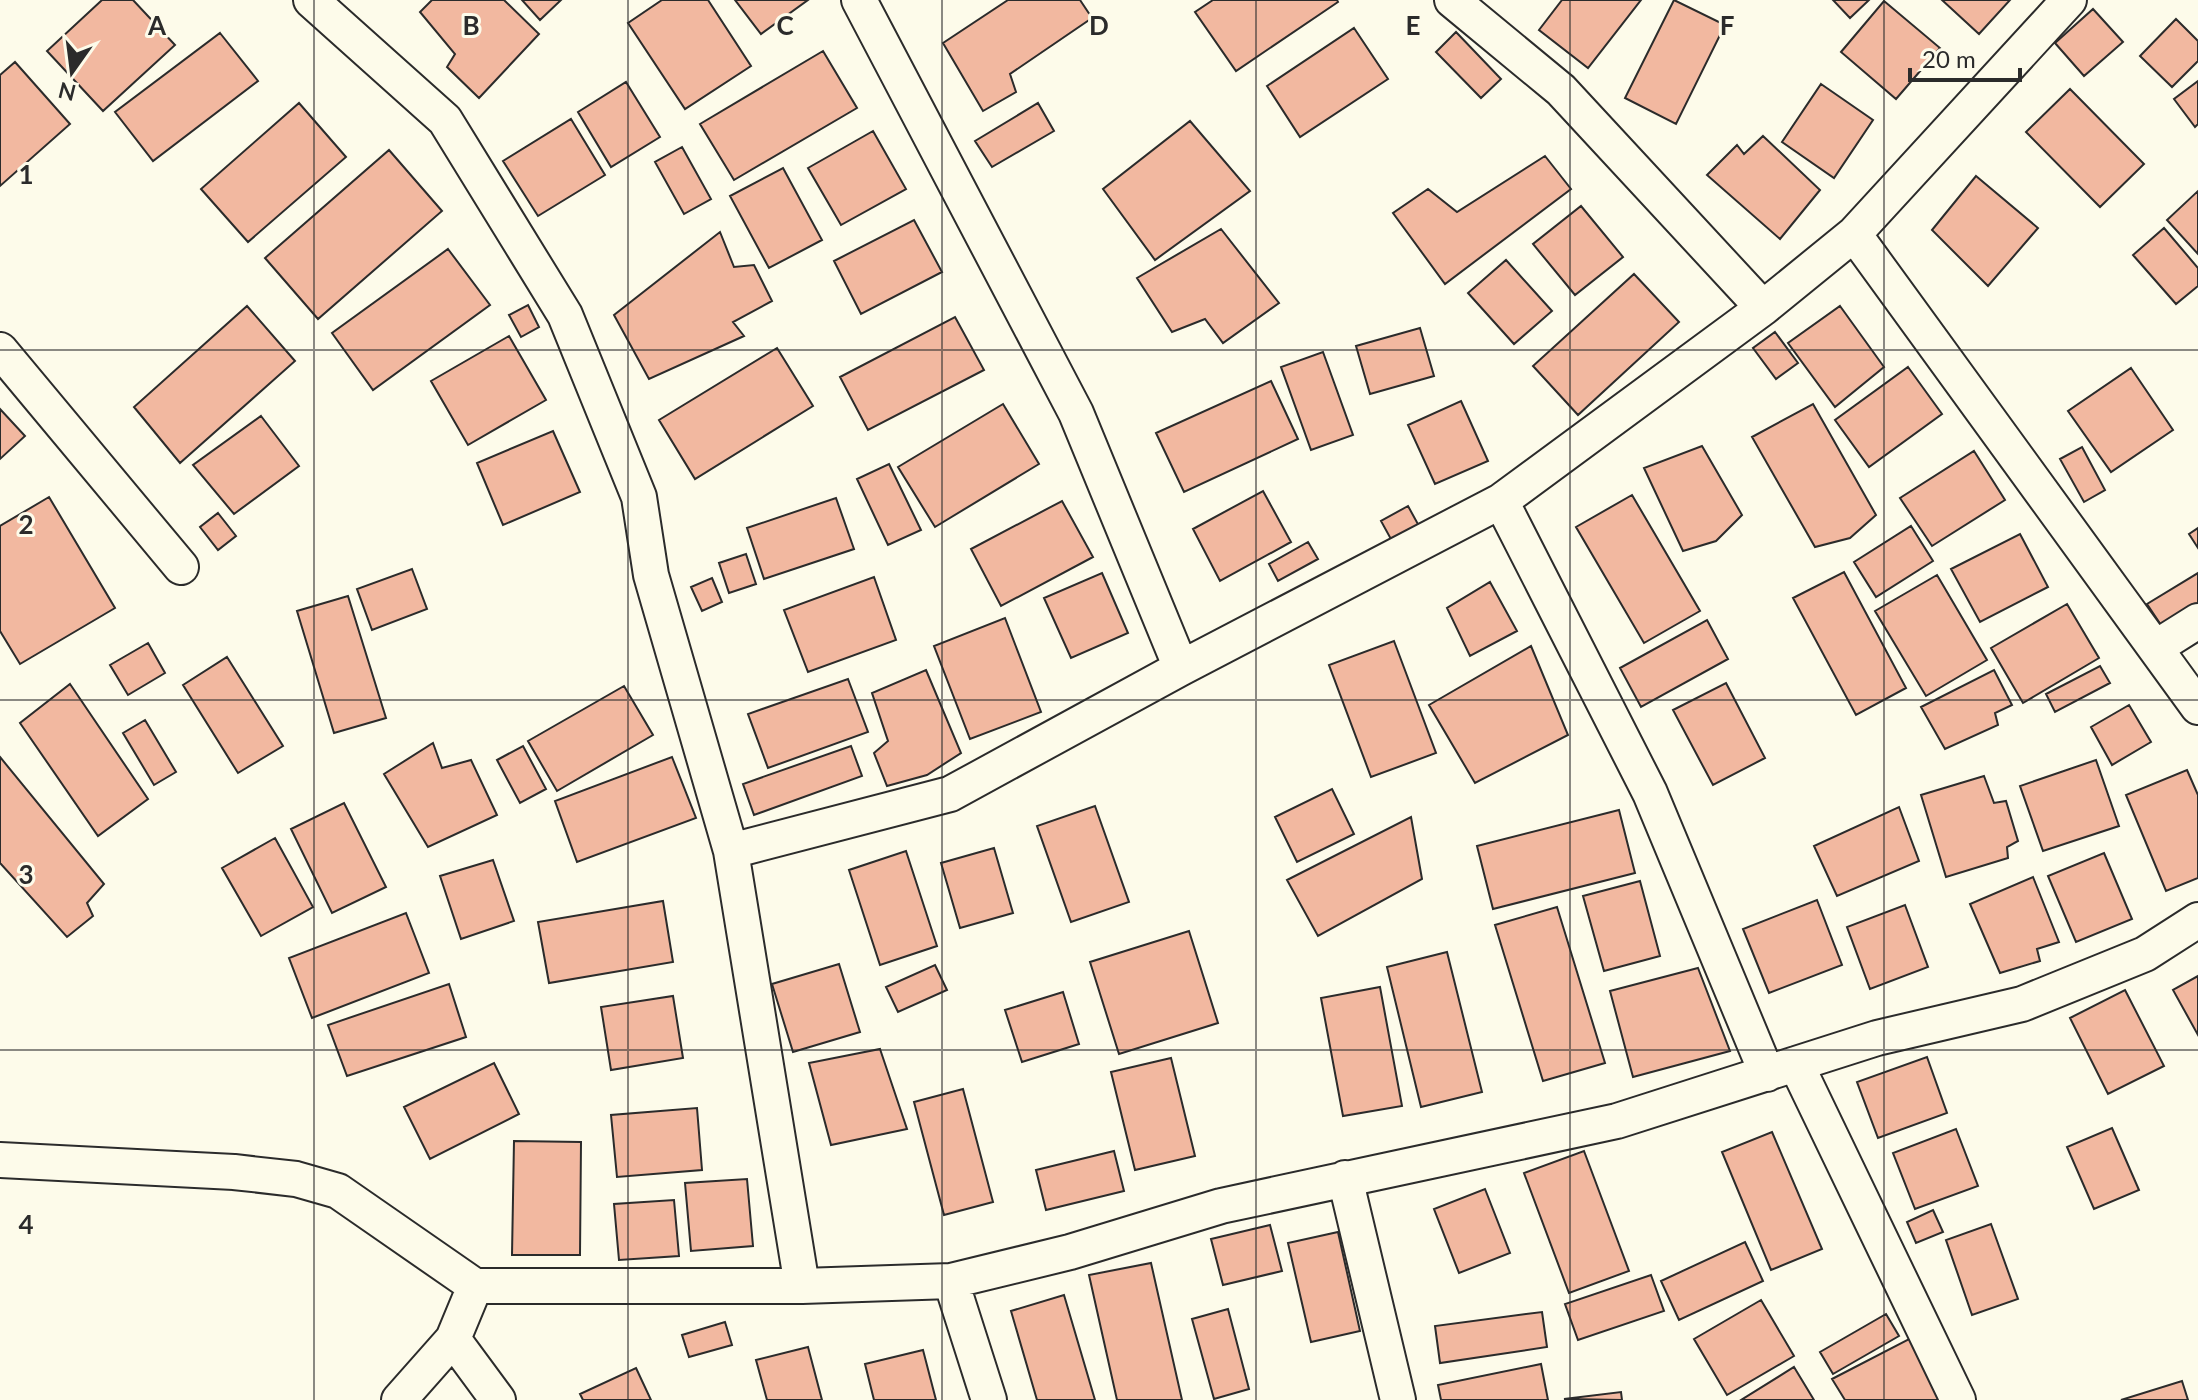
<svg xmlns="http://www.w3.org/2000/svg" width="2198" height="1400" font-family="Lato,sans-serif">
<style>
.building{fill:#f2b8a0;stroke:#2b2b2b;stroke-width:2}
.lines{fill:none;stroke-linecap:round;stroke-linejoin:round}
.minor-casing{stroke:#2b2b2b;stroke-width:38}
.minor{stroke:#fdfbea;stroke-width:34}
.grid{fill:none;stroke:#2b2b2b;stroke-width:2;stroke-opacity:0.55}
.grid-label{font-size:26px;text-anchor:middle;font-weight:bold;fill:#2b2b2b;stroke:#fdfbea;stroke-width:6;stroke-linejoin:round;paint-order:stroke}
</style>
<rect width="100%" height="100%" fill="#fdfbea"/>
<path class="building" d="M102,0H133L175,45L103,111L47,51Z
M432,0H504L539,34L479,98L447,67L455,54L420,12Z
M522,0H561L540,20Z
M662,0H708L751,66L685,109L628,23Z
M735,0H808L761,34Z
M1008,0H1080L1092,18L1010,74L1016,92L983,111L943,43Z
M1213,0H1337L1338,2L1236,71L1195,12Z
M1562,0H1641L1588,68L1539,30Z
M1674,0L1725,25L1676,124L1625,98Z
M1833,0H1869L1850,18Z
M1942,0H2010L1979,34Z
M1884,1L1940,48L1896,99L1841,52Z
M2093,9L2123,42L2084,76L2055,43Z
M2176,19L2198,41V61L2172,87L2140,56Z
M1354,28L1388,79L1300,137L1267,86Z
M1456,32L1501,79L1481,98L1436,52Z
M220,33L258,81L153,161L115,112Z
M823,51L857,108L734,180L700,124Z
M15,62L70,124L0,186V75Z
M2198,81V124L2195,127L2174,99Z
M626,82L660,137L611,167L578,112Z
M1821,84L1873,120L1834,178L1782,142Z
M2070,89L2144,164L2100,207L2026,132Z
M299,103L346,157L248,242L201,189Z
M1038,103L1054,131L992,167L975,141Z
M571,119L605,175L538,216L503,161Z
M1190,121L1250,191L1155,260L1103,189Z
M873,131L906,189L841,225L808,168Z
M1763,136L1820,190L1780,239L1707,175L1737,145L1744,154Z
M682,147L711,199L684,214L655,162Z
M389,150L442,211L318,319L265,258Z
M1545,156L1571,189L1445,284L1393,213L1428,189L1457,212Z
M783,168L822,240L769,268L730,196Z
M1976,176L2038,228L1988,286L1932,230Z
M2198,191V254L2167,220Z
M1581,206L1623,257L1575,295L1533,244Z
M914,220L942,272L861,314L834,261Z
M2164,228L2198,268V286L2176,304L2133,255Z
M1221,229L1279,303L1223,343L1205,319L1172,332L1137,278Z
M720,232L734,267L754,265L772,301L733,322L744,336L649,379L614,315Z
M448,249L490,305L373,390L332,333Z
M1506,260L1552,311L1514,344L1468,293Z
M1634,274L1679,322L1578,415L1533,366Z
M528,305L539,327L521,337L509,315Z
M247,306L295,361L180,463L134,407Z
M1840,306L1884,367L1835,407L1788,343Z
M955,317L984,370L868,430L840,377Z
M1420,328L1434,376L1370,394L1356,346Z
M1775,332L1798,363L1776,379L1753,348Z
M509,336L546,400L468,445L431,381Z
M777,348L813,406L695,479L659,420Z
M1323,352L1353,435L1311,450L1281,367Z
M1908,367L1942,414L1869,467L1835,420Z
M2131,368L2173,430L2111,472L2068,411Z
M1271,381L1298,439L1184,492L1156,433Z
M1461,401L1488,461L1435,484L1408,425Z
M1003,404L1039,464L935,527L898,467Z
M1813,404L1876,515L1850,538L1815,547L1752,437Z
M0,409L25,436L0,459Z
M261,416L299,466L234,514L193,465Z
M553,431L580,492L503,525L477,463Z
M1702,446L1742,515L1716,541L1683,551L1644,468Z
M2082,447L2105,490L2084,502L2060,459Z
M1974,451L2005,500L1932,546L1900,498Z
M889,464L921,530L888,545L857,479Z
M1263,491L1291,542L1220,581L1193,529Z
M1632,495L1700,611L1644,643L1576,527Z
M49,497L115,608L20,664L0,631V526Z
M836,498L854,549L764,579L747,528Z
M1062,501L1093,557L1001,606L971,549Z
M1408,506L1419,526L1392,541L1381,521Z
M218,513L236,536L218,550L200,527Z
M1911,526L1933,561L1876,597L1854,562Z
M2198,528V548L2189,534Z
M2020,534L2048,587L1980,622L1951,569Z
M1308,542L1318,559L1278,581L1269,564Z
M746,554L756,584L729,593L719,563Z
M412,569L427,609L372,630L357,589Z
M1844,572L1906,688L1856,715L1793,598Z
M1102,573L1128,633L1071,658L1044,598Z
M2198,573V611L2165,631L2147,604Z
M1937,575L1987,660L1926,696L1875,611Z
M874,577L896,640L808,672L784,610Z
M712,578L722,602L702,611L691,587Z
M1490,582L1517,631L1470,656L1447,608Z
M348,596L386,718L334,733L297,611Z
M2067,604L2099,658L2023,703L1991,648Z
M1005,618L1041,712L970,739L934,646Z
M1707,620L1728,659L1641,707L1620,668Z
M1394,641L1436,753L1371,777L1329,665Z
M148,643L165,673L128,695L110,665Z
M1531,646L1568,735L1475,783L1429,705Z
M227,657L283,746L238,773L183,685Z
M2100,666L2110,683L2055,712L2046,694Z
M926,670L961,753L927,775L887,786L874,753L888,741L872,693Z
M1994,670L2012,705L1995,713L1998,725L1945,749L1921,707Z
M848,679L868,732L768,768L748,714Z
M1726,683L1765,758L1713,785L1673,710Z
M70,684L148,799L98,836L20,723Z
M624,686L653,735L557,791L528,741Z
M2129,705L2151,742L2112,765L2091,727Z
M145,720L176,772L154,785L123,733Z
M433,743L442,768L471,760L497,815L428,847L384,774Z
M523,746L546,789L520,803L497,760Z
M851,746L862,776L754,815L743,784Z
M0,757L104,884L87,903L93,916L67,937L0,863Z
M672,757L696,818L577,862L555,801Z
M2096,760L2119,826L2043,851L2020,786Z
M2187,770L2198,795V878L2166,891L2126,795Z
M1984,776L1994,803L2006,801L2018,841L2007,847L2008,858L1946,877L1921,795Z
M1332,789L1354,834L1297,862L1275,817Z
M344,803L386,887L332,913L291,829Z
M1095,806L1129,902L1071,922L1037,826Z
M1899,807L1919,861L1837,896L1814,846Z
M1619,810L1635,873L1493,909L1477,846Z
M1411,817L1422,879L1318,936L1287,880Z
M275,838L313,907L261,936L222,868Z
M994,848L1013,913L960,928L941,863Z
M906,851L937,946L880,965L849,870Z
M2104,853L2132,919L2076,942L2048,876Z
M493,860L514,921L461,939L440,876Z
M2033,877L2059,942L2037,949L2040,961L2000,973L1970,904Z
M1640,881L1660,956L1604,971L1583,896Z
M1817,900L1842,965L1769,993L1743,929Z
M663,901L673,962L549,983L538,922Z
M1905,905L1928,967L1870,989L1847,927Z
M1557,907L1605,1063L1543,1081L1495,925Z
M406,913L429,973L312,1018L289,958Z
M1189,931L1218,1023L1119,1054L1090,962Z
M1447,952L1482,1092L1421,1107L1387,967Z
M839,964L860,1032L793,1052L772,984Z
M935,965L947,990L898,1012L886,987Z
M1698,968L1730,1051L1633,1077L1610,991Z
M2198,976V1035L2173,990Z
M449,984L466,1037L347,1076L328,1025Z
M1380,987L1402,1106L1343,1116L1321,998Z
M2125,990L2164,1066L2108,1094L2070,1018Z
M1063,992L1079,1044L1022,1062L1005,1010Z
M673,996L683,1058L611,1070L601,1007Z
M880,1049L907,1129L831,1145L809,1063Z
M1927,1057L1947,1113L1878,1138L1857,1082Z
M1171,1058L1195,1156L1135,1170L1111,1072Z
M494,1063L519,1114L430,1159L404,1107Z
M963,1089L993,1202L944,1215L914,1102Z
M697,1108L702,1170L617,1177L611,1115Z
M2112,1128L2139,1190L2094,1209L2067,1147Z
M1956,1129L1978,1186L1915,1209L1893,1153Z
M1772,1132L1822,1249L1771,1270L1722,1152Z
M514,1141L581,1142L580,1255H512Z
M1114,1151L1124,1191L1046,1210L1036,1170Z
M1584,1151L1629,1271L1569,1293L1524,1173Z
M747,1179L753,1246L691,1251L685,1183Z
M1485,1189L1510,1253L1459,1273L1434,1209Z
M674,1200L679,1256L619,1260L614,1204Z
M1933,1210L1943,1232L1916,1243L1907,1222Z
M1991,1224L2018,1299L1972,1315L1946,1240Z
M1270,1225L1282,1271L1223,1285L1211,1239Z
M1338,1232L1360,1331L1311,1342L1288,1243Z
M1745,1242L1763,1281L1679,1320L1661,1281Z
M1151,1263L1182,1400H1117L1089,1275Z
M1651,1275L1664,1311L1578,1340L1565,1304Z
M1064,1295L1095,1400H1037L1011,1311Z
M1761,1300L1794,1356L1727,1395L1694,1339Z
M1228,1309L1249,1389L1214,1399L1192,1319Z
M1542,1312L1547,1347L1440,1363L1435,1326Z
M1886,1314L1899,1336L1833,1374L1820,1352Z
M725,1322L732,1345L689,1357L682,1335Z
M1911,1338L1939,1400H1845L1832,1379Z
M808,1347L822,1400H767L756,1360Z
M923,1350L936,1400H874L865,1364Z
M1541,1364L1548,1400H1441L1438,1385Z
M1794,1367L1814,1400H1741Z
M636,1368L651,1400H583L580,1394Z
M2182,1381L2188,1400H2121Z
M1621,1392L1622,1400L1564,1399Z"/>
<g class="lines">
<defs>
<path id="minor" d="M311,0L445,120L565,315L639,497L651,575L731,851L802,1286
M859,0L1076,413L1181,668
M1452,0L1561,90L1763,308
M1854,234L2198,707
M0,350L181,567
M1501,501L1650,793L1767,1074
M2155,648L2198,621
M731,851L950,794L1181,668L1501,501L1763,308L1854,234L2069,0
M1796,1064L1958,1400
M0,1160L234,1172L296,1179L338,1191L475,1286H802L951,1281L1070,1252L1221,1206L1617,1121L1877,1038L2022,1004L2145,954L2198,920
M1345,1178L1398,1400
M951,1281L989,1400
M453,1339L498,1400
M399,1400L453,1339L475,1286"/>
</defs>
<use href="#minor" class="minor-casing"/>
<use href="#minor" class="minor"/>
</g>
<path class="grid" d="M314,0V1400M628,0V1400M942,0V1400M1256,0V1400M1570,0V1400M1884,0V1400M0,350H2198M0,700H2198M0,1050H2198"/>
<g class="grid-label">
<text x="157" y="35">A</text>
<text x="471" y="35">B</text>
<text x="785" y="35">C</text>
<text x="1099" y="35">D</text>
<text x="1413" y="35">E</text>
<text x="1727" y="35">F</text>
<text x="26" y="184">1</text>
<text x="26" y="534">2</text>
<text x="26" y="884">3</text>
<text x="26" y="1234">4</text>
</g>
<g transform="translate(72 72) rotate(194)" stroke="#fdfbea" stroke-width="6" paint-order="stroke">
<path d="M0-6L14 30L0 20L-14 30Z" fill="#2b2b2b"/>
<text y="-12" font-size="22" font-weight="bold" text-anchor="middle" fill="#2b2b2b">N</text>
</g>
<path d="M1910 68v12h110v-12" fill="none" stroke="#2b2b2b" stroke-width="4"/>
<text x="1922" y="68" font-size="24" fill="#2b2b2b" stroke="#fdfbea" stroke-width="6" paint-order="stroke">20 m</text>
</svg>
